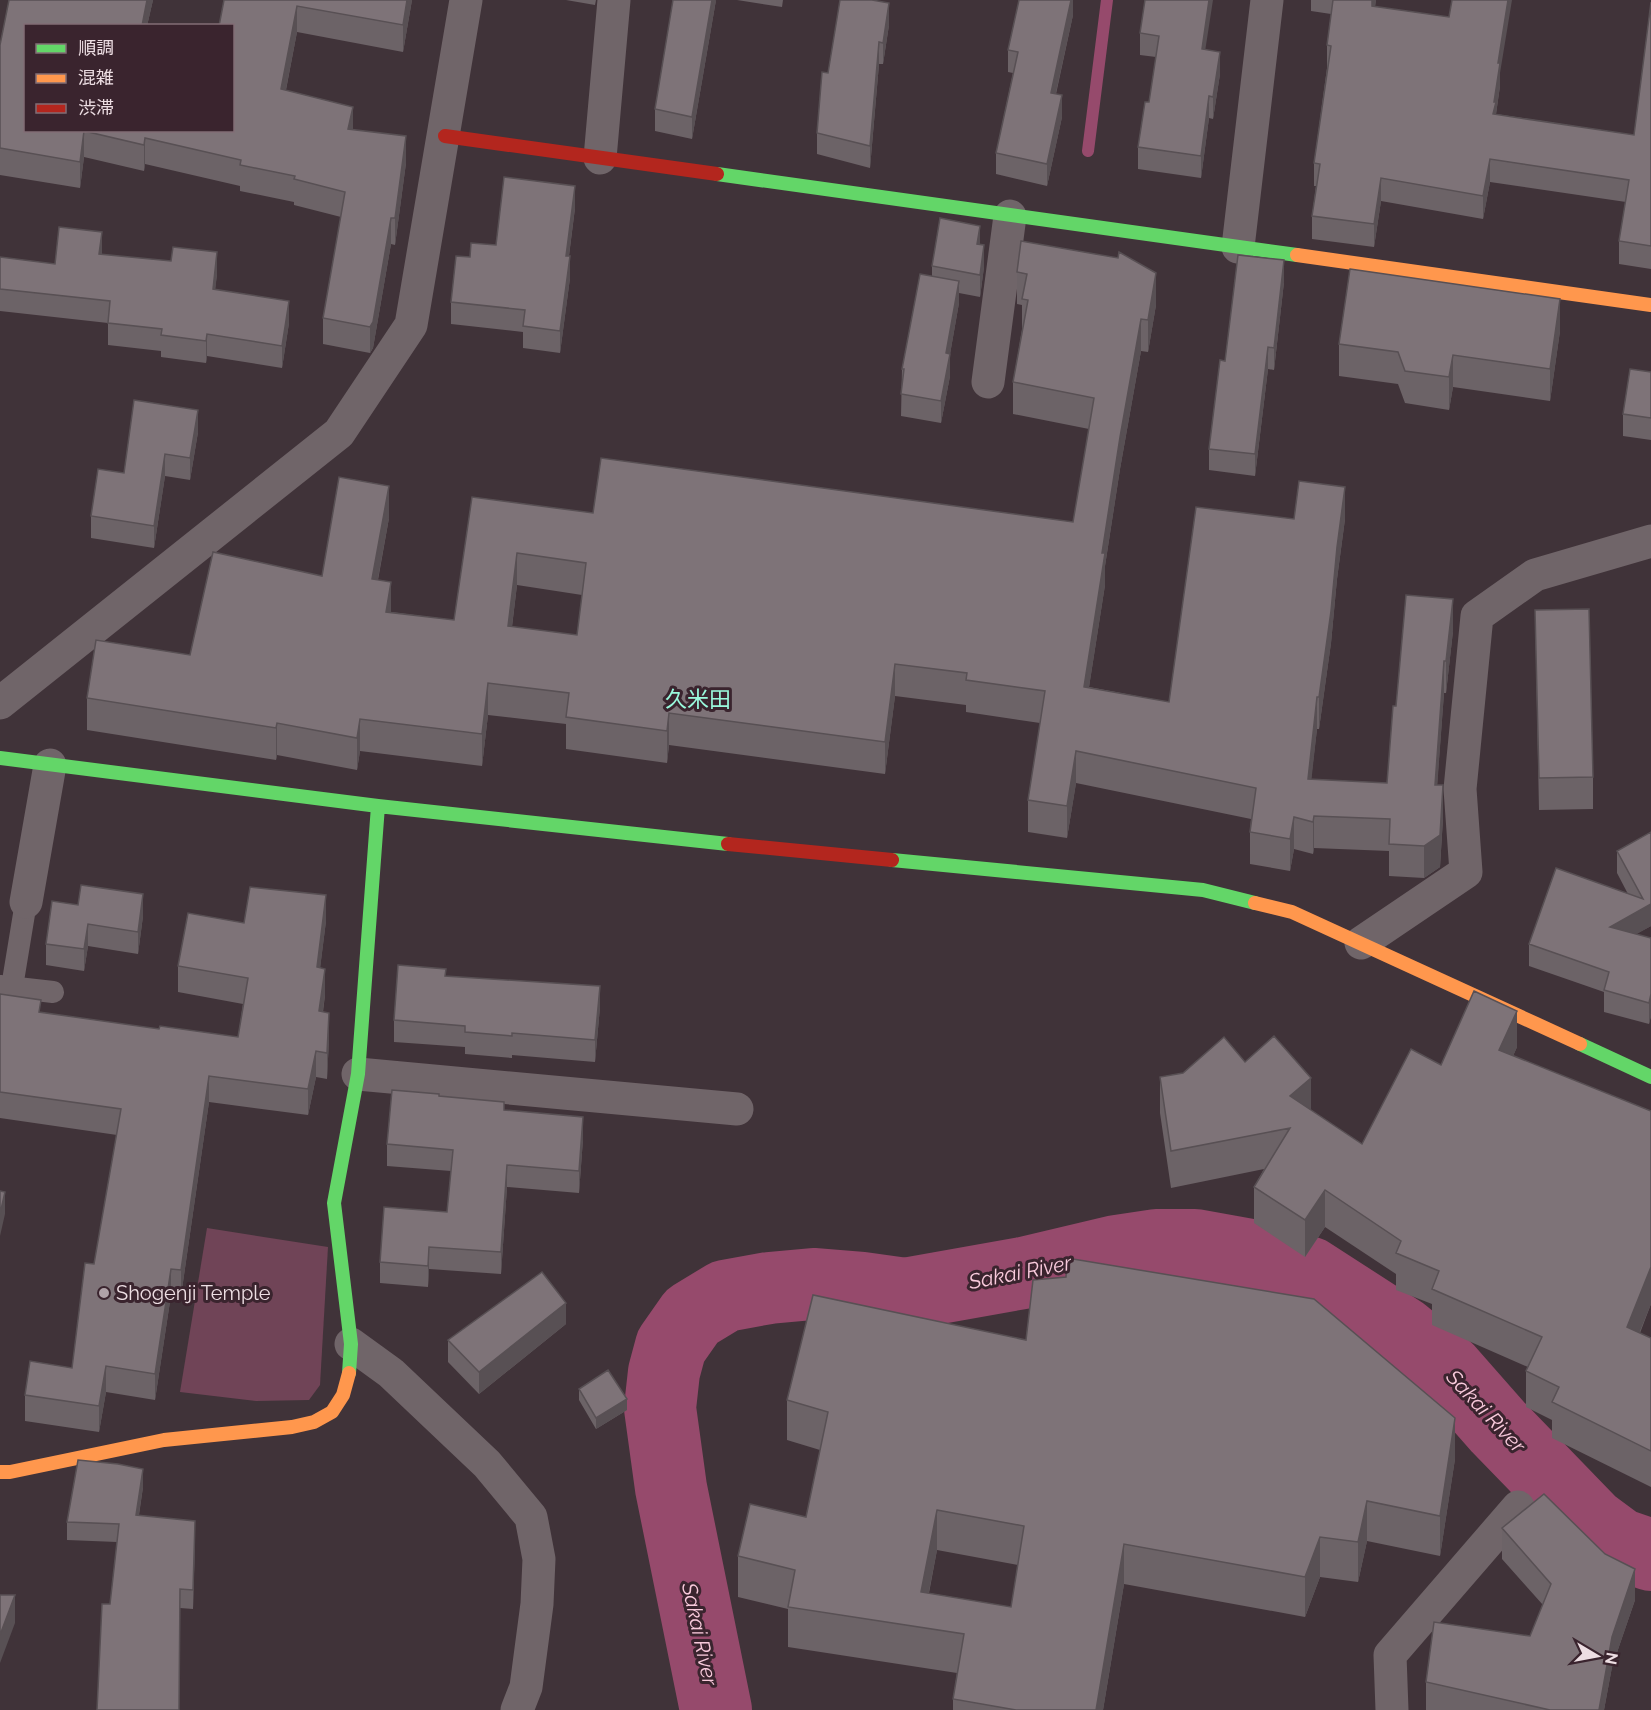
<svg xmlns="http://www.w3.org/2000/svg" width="1651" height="1710" font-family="Raleway,'Noto Sans JP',sans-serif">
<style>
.green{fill:#704457}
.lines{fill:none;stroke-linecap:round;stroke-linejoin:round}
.stream{stroke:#964a6c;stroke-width:12}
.river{stroke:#964a6c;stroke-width:72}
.lane{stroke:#706569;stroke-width:22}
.street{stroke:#706569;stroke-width:33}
.fast{stroke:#63d668;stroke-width:14}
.slow{stroke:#ff974d;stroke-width:14}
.jam{stroke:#b3261e;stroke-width:14}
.wall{fill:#6c6367;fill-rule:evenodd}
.shaded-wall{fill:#585054}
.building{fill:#7e7378;stroke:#585054;stroke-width:1.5;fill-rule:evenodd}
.poi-dot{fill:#b0a2a8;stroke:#3a242e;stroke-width:2}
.labels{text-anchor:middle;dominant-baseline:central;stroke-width:6;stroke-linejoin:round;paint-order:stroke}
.poi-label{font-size:20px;fill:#eddee3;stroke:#3a242e;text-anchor:start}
.water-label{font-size:21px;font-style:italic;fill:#f9cadc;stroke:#3a242e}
.quarter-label{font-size:22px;fill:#9afadd;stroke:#3a242e}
</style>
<rect width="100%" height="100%" fill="#403339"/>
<path class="green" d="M207,1228L328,1247L320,1385L309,1400L256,1401L180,1392Z"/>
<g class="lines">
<path class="stream" d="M1088,151L1107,0"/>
<path class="river" d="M716,1710L671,1488L660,1408L664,1372L671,1346L692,1316L725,1296L769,1288L813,1284L862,1288L905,1294L1023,1273L1116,1251L1156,1245H1195L1268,1258L1310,1273L1403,1333L1447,1369L1498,1427L1592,1524L1619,1544L1651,1555"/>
<path class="lane" d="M0,986L53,992
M12,987L26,902"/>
<path class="street" d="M600,158L614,0
M1238,247L1267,0
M988,382L1010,216
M0,703L339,433L411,325L466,0
M26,902L50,765
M1361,943L1466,872L1460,789L1477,616L1535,575L1651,541
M358,1074L737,1109
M351,1344L391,1373L487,1464L531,1517L539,1559L537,1604L526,1687L517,1710
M1392,1710L1390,1655L1518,1507"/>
<path class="fast" d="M717,174L1297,255
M0,758L378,806L728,844
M892,860L1203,890L1255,903
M1580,1044L1651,1077
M349,1373L351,1344L334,1203L358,1074L378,806"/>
<path class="slow" d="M1297,255L1651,305
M1255,903L1292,912L1580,1044
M0,1472H10L164,1440L292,1427L314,1422L332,1412L343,1395L349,1373"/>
<path class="jam" d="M445,136L717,174
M728,844L892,860"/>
</g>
<path class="wall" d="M9,0H153L147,26H26L232,130L224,0H412L403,52L297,32L286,90L353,129L406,163L395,245L391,244L373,348L370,353L323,344V318L341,217L294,205V202L240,191V186L145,164L144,171L84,157L80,188L0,175V45Z
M566,0H596L595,5Z
M716,0L692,139L655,131V109Z
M737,0H783L782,7Z
M1073,0V15L1056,94L1062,117L1047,186L996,174V153L1013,73L1008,72V50Z
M1145,0L1205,50L1220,74L1213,119L1209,118L1201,178L1138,169V147L1149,102L1156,57L1140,55V33Z
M1311,0H1376L1375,6L1500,73V86L1496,114L1634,135L1651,2V269L1619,264V241L1626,202L1490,182L1483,219L1381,201L1374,247L1312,239V216L1316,186H1314V163L1327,68V45L1331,14L1311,11Z
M889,25L883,64H879L870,168L817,154V133L828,73Z
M575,208L569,256L570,278L560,353L523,348V332L451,324V302L470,257Z
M980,244L984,267L980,297L959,293V303L950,354V376L941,423L901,416L902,369L932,277V266Z
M101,254L217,274L215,289L289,323L282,368L207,356L206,363L161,357V351L108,345V323L0,311V257L55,264Z
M1017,272L1156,305L1148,352L1141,351L1120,469L1105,566V585L1089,687L1169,702L1294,519H1345L1337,579L1331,643L1319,729H1317L1311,779L1387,783L1396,706L1453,631L1446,693H1444L1437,785L1443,818L1440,867L1424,878L1389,876V851L1314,848L1313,854L1294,849L1290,871L1250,864V832L1251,819L1076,783L1067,838L1028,832V800L1040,723L966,712V705L895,696L885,774L669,745L667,763L566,749V724L488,715L482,766L360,751L357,770L277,755L276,760L87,730V698L190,655L322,576L389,518L378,580L391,612L454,620L472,497L593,513L1073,522L1089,429L1013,414V382L1022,330V305L1017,304ZM517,585L582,595L577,635L512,627Z
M1284,282L1274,370L1268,369L1255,476L1209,470V449L1225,361Z
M1560,331L1550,401L1453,387L1449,410L1405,403L1398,384L1339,376V344Z
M1651,372V440L1623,436V414Z
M198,432L190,480L165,476L154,548L91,538V516L124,473Z
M1535,610L1593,777V809L1539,810Z
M1651,832V926L1636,934L1651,938V1016L1649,1024L1604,1012V992L1529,966V944L1628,894L1617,873V851Z
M78,905L143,916L138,954L88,946L84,971L46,965V944Z
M326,921L320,968L325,995L323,1012L329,1039L327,1079L316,1077L308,1115L209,1102L181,1296L171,1295L155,1400L106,1392L99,1432L25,1421V1395L72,1368L94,1264L117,1135L0,1118V994L41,1013L159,1029L238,1037L243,1004L178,992V966L244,923Z
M446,976L600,1007L595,1062L512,1055V1058L465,1054V1047L394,1042V1020Z
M1517,1047L1513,1056L1651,1111V1304L1640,1333L1651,1338V1487L1552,1438V1420L1526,1407V1371L1528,1367L1432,1325V1304L1396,1290V1274L1325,1227L1305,1257L1254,1223V1187L1264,1169L1171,1188L1160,1113V1077L1245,1062L1311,1110L1362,1144L1441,1065Z
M439,1096L504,1110L583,1139L579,1193L507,1187L501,1274L429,1269L428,1287L380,1283V1262L447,1212L451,1171L387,1166V1144Z
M566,1324L479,1394L448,1362V1340Z
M579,1389L627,1410L596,1429L579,1400Z
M787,1400L1455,1459L1440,1556L1367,1541L1358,1582L1320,1577L1305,1617L1124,1584L1103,1710H953V1699L957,1673L788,1647V1609L738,1597V1556L806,1517L820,1450L787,1440ZM937,1550L1018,1565L1011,1607L929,1593Z
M143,1487L139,1515L195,1539L193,1609L180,1608L117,1542L67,1540V1522Z
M1502,1528L1635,1600L1612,1667L1604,1710H1426V1682L1530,1636L1543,1605L1502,1559Z"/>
<path class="shaded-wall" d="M147,0H153L147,26H142Z
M407,0H412L403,52V25Z
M712,0H716L692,139V117Z
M1071,0H1073V15L1051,115V93Z
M1209,0H1213L1202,71V49Z
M1372,0H1376L1372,29Z
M1508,0H1512L1500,73V86L1496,114V125L1493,137L1494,102L1498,63Z
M889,3V25L883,64V43Z
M297,6V32L281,115V89Z
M879,42V64L870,168V146Z
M1220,52V74L1213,119V97Z
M1062,95V117L1047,186V164Z
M1209,96V118L1201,178V156Z
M353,107V133L348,129Z
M84,131V157L80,188V162Z
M406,136V163L395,245V218Z
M145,138V164L144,171V145Z
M1490,159V182L1483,219V196Z
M1381,178V201L1374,247V224Z
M575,186V208L566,278V256Z
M391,218V244L373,348L370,353V327Z
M980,226V248L977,244Z
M102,232V254H99Z
M984,245V267L980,297V275Z
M217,252V274L213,311V289Z
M570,256V278L560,353V331Z
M1284,260V282L1274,370V348Z
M1156,273V305L1148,352V320Z
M959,281V303L948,366L950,354V376L941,423V401L946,353Z
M1560,299V331L1550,401V369Z
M289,301V323L282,368V346Z
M1141,319V351L1120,469L1105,566V585L1084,719V687L1102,553L1120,437Z
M207,334V356L206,363V341Z
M1268,347V369L1255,476V454Z
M1453,355V387L1449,410V377Z
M198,410V432L190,480V458Z
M165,454V476L154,548V526Z
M389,486V518L372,611V579Z
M1345,487V519L1337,579L1331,643L1319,729V697L1337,547Z
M517,553V585L508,658V626Z
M391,582V614L386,612Z
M1453,599V631L1446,693V661Z
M1444,661V693L1435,817V785Z
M895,664V696L885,774V742Z
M488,683V715L482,766V734Z
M1317,697V729L1308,811V779Z
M669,713V745L667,763V731Z
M360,719V751L357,770V738Z
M277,723V755L276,760V728Z
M1076,751V783L1067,838V806Z
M1443,785V818L1440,867L1424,878V846Z
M1314,816V848L1313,854V822Z
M1294,817V849L1290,871V839Z
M143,894V916L138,954V932Z
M326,895V921L317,993V967Z
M1651,904V926L1610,949V927Z
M88,924V946L84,971V949Z
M325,969V995L319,1037V1011Z
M600,986V1007L595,1062V1040Z
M1651,994V1016L1649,1024V1003Z
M1517,1011V1047L1499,1087V1050Z
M329,1013V1039L327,1079V1053Z
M316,1051V1077L308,1115V1089Z
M209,1076V1102L181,1296V1270Z
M1311,1078V1115L1290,1096Z
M583,1117V1139L579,1193V1171Z
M507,1165V1187L501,1274V1252Z
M1325,1190V1227L1305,1257V1220Z
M5,1192V1214L0,1236V1214Z
M429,1247V1269L428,1287V1266Z
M1651,1267V1304L1627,1363V1327Z
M171,1269V1295L155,1400V1374Z
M566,1303V1324L479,1394V1372Z
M106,1366V1392L99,1432V1406Z
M627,1399V1410L596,1429V1418Z
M1455,1418V1459L1440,1556V1516Z
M143,1469V1487L136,1533V1515Z
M1367,1501V1541L1358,1582V1542Z
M937,1510V1550L922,1627L921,1592Z
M195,1521V1539L193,1609V1590Z
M1320,1537V1577L1305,1617V1577Z
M1124,1544V1584L1103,1710H1096Z
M1635,1569V1600L1612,1667L1604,1710H1599L1612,1637Z
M15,1595V1623L0,1663V1635Z"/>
<path class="building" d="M9,0H147L142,26H26V130H232V26H219L224,0H407L403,25L297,6L281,89L353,107L348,129L406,136L395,218H391L373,322L370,327L323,318L345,192L294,179L295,176L240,165L241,160L145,138L144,145L84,131L80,162L0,148V45Z
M673,0H712L692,117L655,109Z
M840,0H872L889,3L883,43L879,42L870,146L817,133L822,72L828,73Z
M1019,0H1071L1051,93L1062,95L1047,164L996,153L1018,52L1008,50Z
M1145,0H1209L1202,49L1220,52L1213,97L1209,96L1201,156L1138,147L1145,102H1149L1159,36L1140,33Z
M1333,0H1372V6L1449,17L1452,0H1508L1498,63H1500L1494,102H1496L1493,114L1634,135L1651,2V246L1619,241L1629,180L1490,159L1483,196L1381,178L1374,224L1312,216L1320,164L1314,163L1331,46L1327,45Z
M504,177L575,186L566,256H570L560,331L523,326L525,310L451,302L456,256L470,257L471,243L496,245Z
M940,218L980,226L977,244L984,245L980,275L932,266Z
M59,227L102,232L99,254L171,261L173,247L217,252L213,289L289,301L282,346L207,334L206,341L161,335L162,329L108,323L110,301L0,289V257L55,264Z
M1021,241L1118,258L1119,252L1156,273L1148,320L1141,319L1120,437L1102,553H1105L1084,687L1169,702L1196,507L1294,519L1299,481L1345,487L1337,547L1331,611L1319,697H1317L1308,779L1387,783L1393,706H1396L1406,595L1453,599L1446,661H1444L1435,785H1443L1440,835L1424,846L1389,844L1390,819L1314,816L1313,822L1294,817L1290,839L1250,832L1256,788L1076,751L1067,806L1028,800L1045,691L966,680L967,673L895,664L885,742L669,713L667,731L566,717L569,693L488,683L482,734L360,719L357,738L277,723L276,728L87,698L96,640L190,655L213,552L322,576L339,477L389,486L372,579L391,582L386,612L454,620L472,497L593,513L601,458L1073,522L1094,398L1013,382L1028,300L1022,299L1027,274L1017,272ZM517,553L586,563L577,635L508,626Z
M1238,255L1284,260L1274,348L1268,347L1255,454L1209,449L1220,360L1225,361Z
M1350,269L1560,299L1550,369L1453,355L1449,377L1405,371L1398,352L1339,344Z
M920,274L959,281L946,353L950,354L941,401L901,394L904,369H902Z
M1630,369L1651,372V418L1623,414Z
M134,400L198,410L190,458L165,454L154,526L91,516L98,469L124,473Z
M1589,609L1593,777L1539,778L1535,610Z
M1651,832V904L1610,927L1651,938V994L1649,1003L1604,990L1609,972L1529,944L1556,868L1643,899L1617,851Z
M81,885L143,894L138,932L88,924L84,949L46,944L52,901L78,905Z
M250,887L326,895L317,967L325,969L319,1011L329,1013L327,1053L316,1051L308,1089L209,1076L181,1270L171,1269L155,1374L106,1366L99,1406L25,1395L30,1361L72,1368L85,1263L94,1264L121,1109L0,1092V994L41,1000L39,1012L159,1029L160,1026L238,1037L248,978L178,966L188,913L244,923Z
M398,965L446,969L445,976L600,986L595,1040L512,1033V1036L465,1032V1026L394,1020Z
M1474,991L1517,1011L1499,1050L1651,1111V1267L1627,1327L1651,1338V1451L1552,1402L1559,1387L1526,1371L1542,1337L1432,1289L1439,1271L1396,1253L1401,1241L1325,1190L1305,1220L1254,1187L1290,1128L1171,1151L1160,1077L1183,1073L1224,1037L1245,1062L1274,1036L1311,1078L1290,1096L1362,1144L1411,1049L1441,1065Z
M392,1090L439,1094V1096L504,1102V1110L583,1117L579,1171L507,1165L501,1252L429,1247L428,1266L380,1262L384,1207L447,1212L453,1150L387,1144Z
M0,1191L5,1192L0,1214Z
M1067,1258L1314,1299L1455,1418L1440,1516L1367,1501L1358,1542L1320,1537L1305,1577L1124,1544L1096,1710H1016L953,1699L964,1634L788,1607L795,1570L738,1556L750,1504L806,1517L828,1412L787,1400L813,1295L1026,1340L1033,1280L1066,1277ZM937,1510L1024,1526L1011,1607L921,1592Z
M542,1272L566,1303L479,1372L448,1340Z
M608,1370L627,1399L596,1418L579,1389Z
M78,1460L118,1464L143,1469L136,1515L195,1521L193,1590L180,1589L179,1710H97L102,1604H110L119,1524L67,1522Z
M1544,1494L1605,1554L1635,1569L1612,1637L1599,1710H1550L1426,1682L1434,1622L1530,1636L1551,1584L1502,1528Z
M0,1595H15L0,1635Z"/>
<circle class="poi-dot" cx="104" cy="1293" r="6"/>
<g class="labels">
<g class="poi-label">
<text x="116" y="1293">Shogenji Temple</text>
</g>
<g class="water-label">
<text transform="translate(1020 1272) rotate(-11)">Sakai River</text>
<text transform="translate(1486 1411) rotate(47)">Sakai River</text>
<text transform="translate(700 1634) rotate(78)">Sakai River</text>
</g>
<g class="quarter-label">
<text x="698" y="699">久米田</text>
</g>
</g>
<rect x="24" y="24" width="210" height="108" fill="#3a242e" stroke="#826e76" stroke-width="1.5"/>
<rect x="36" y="44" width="30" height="9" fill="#63d668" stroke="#826e76" stroke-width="1.5"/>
<text x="78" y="54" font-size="18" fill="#eddee3">順調</text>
<rect x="36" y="74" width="30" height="9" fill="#ff974d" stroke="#826e76" stroke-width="1.5"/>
<text x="78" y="84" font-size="18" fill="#eddee3">混雑</text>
<rect x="36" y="104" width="30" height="9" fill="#b3261e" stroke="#826e76" stroke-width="1.5"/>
<text x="78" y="114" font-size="18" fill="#eddee3">渋滞</text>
<g transform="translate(1597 1656) rotate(100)" stroke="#3a242e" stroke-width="4.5" paint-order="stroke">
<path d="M0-4.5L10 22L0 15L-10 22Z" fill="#eddee3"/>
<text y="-9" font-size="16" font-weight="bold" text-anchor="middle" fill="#eddee3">N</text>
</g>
</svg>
